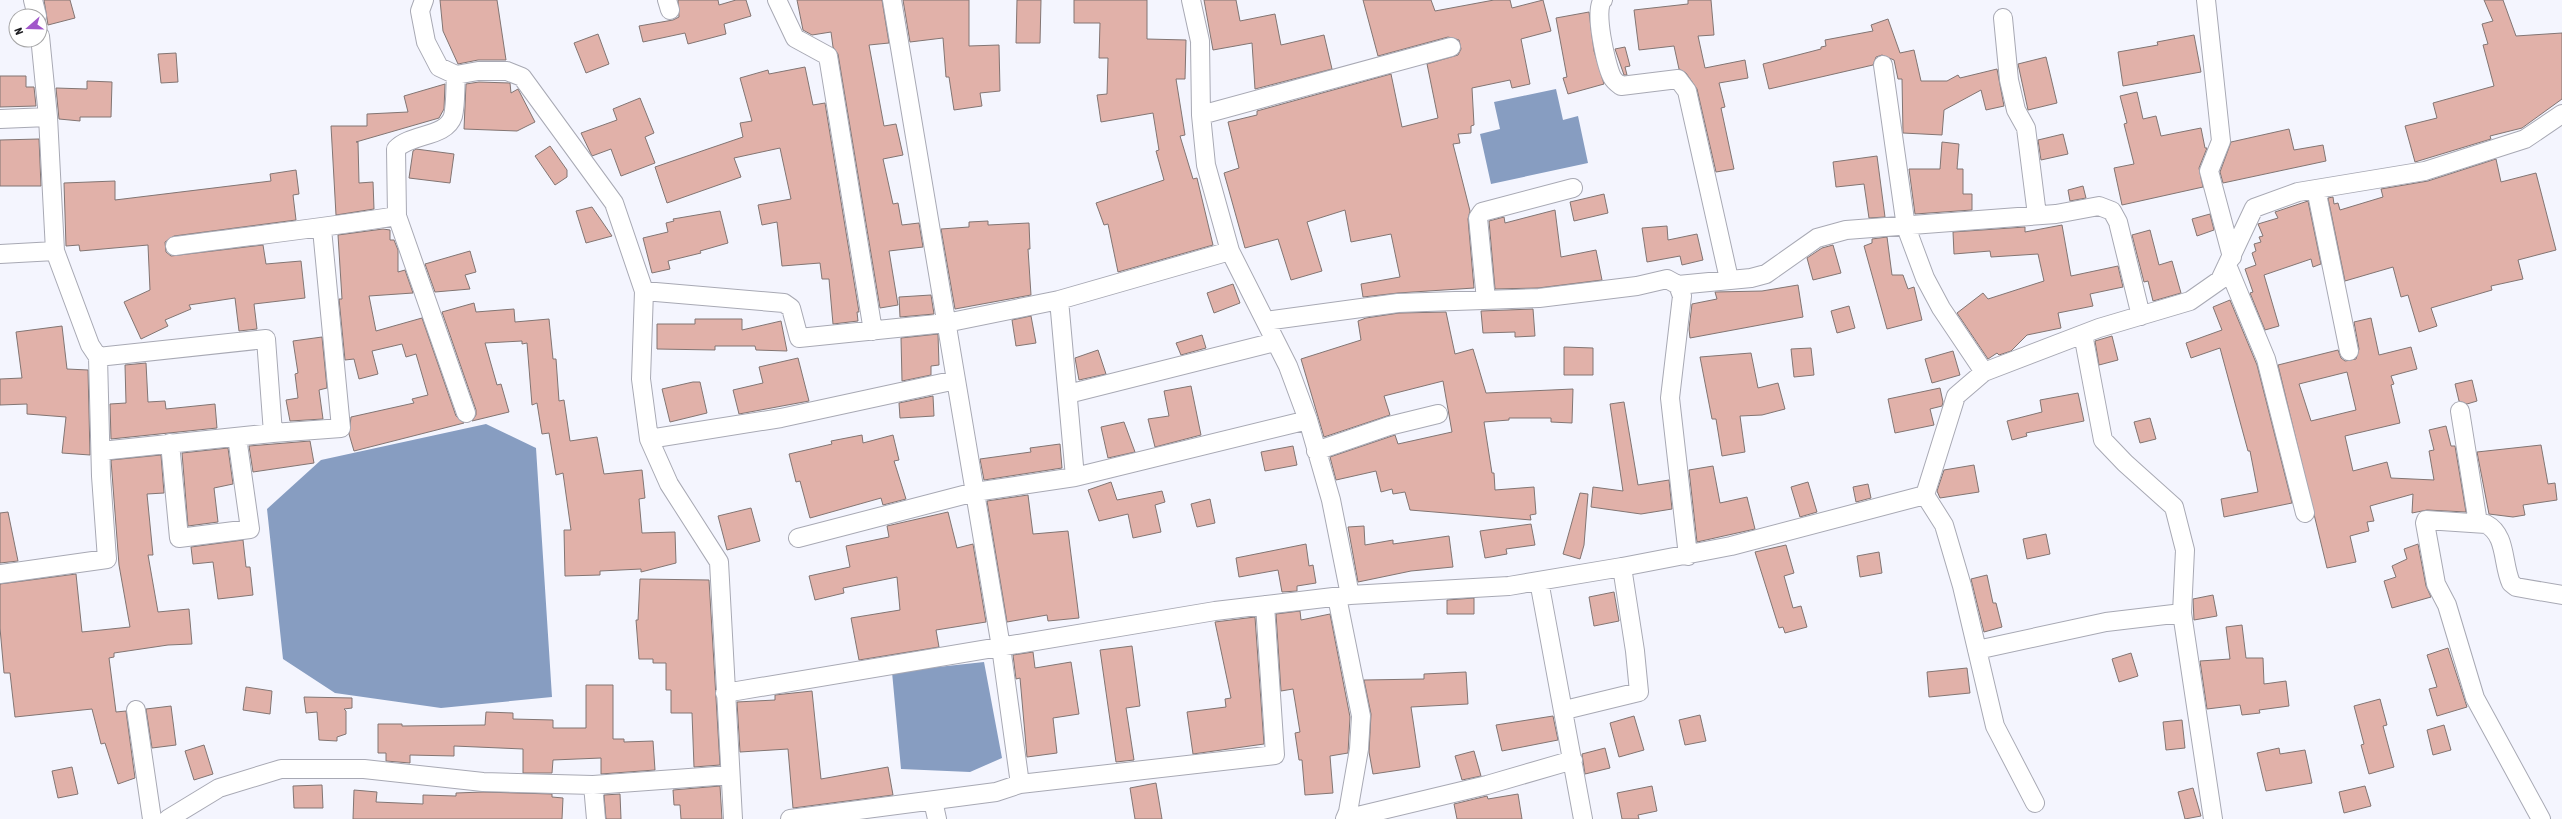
<svg xmlns="http://www.w3.org/2000/svg" width="2562" height="819" font-family="'Asap Condensed',sans-serif">
<style>
.water{fill:#879dc1}
.building{fill:#e1b1a9;stroke:#827573;fill-rule:evenodd}
.lines{fill:none;stroke-linecap:round;stroke-linejoin:round}
.street-casing{stroke:#a8a9b4;stroke-width:20}
.street{stroke:#fff;stroke-width:18}
</style>
<rect width="100%" height="100%" fill="#f4f5fe"/>
<path class="water" d="M1556,89L1563,120L1578,116L1588,163L1491,184L1480,134L1500,129L1494,102Z
M486,424L536,448L552,697L441,708L335,693L283,659L267,509L321,460Z
M984,662L1002,758L970,772L901,769L892,672Z"/>
<path class="building" d="M44,0H70L75,18L48,25Z
M440,0H497L506,60H478L458,64L443,31Z
M678,0H718L719,5L736,0H746L751,16L724,24L726,34L688,44L685,33L643,42L639,26L673,20L679,17Z
M797,0H882L889,43L869,45L884,126L896,124L903,155L883,159L893,204L898,203L902,225L919,223L923,247L889,251L898,305L880,308L838,54L833,47L831,32L812,35L803,30Z
M903,0H969V46L999,45L1000,91L980,93L982,106L954,110L949,77H946L943,38L910,42Z
M1017,0H1041L1040,43H1016Z
M1074,0H1147V39L1186,40L1185,79H1176L1185,135L1180,136L1193,179L1197,178L1213,245L1118,272L1108,224L1104,225L1096,203L1164,180L1156,151L1159,150L1153,113L1101,122L1097,95L1107,94L1108,58H1099L1100,23H1074Z
M1204,0H1236L1240,21L1275,14L1281,45L1324,35L1332,69L1255,89L1252,43L1213,50Z
M1363,0H1431L1435,11L1494,0H1510L1512,8L1543,0L1551,31L1521,39L1530,84L1512,88L1510,80L1472,88L1474,125L1471,126V133L1458,134L1460,143L1453,144L1470,211L1468,219L1474,288L1398,293L1363,297L1361,284L1400,277L1391,234L1351,242L1345,210L1307,222L1322,271L1291,280L1278,239L1245,248L1224,173L1239,168L1228,122L1257,115V111L1391,74L1402,127L1438,118L1427,64L1458,55L1461,49L1459,40L1448,37L1378,56Z
M1688,0H1711L1714,35L1698,36L1705,68L1745,60L1748,78L1719,83L1725,107L1721,108L1734,169L1716,172L1697,89L1686,73L1679,69L1674,46L1639,50L1634,10L1688,4Z
M2484,0H2503L2516,36L2562,33V99L2522,128L2490,136L2491,139L2415,162L2405,126L2437,118L2433,103L2494,86L2483,45L2488,44L2482,24L2493,21Z
M1589,12L1594,51L1604,84L1568,94L1563,78L1567,77L1556,18Z
M1888,19L1900,53L1914,50L1921,81H1947L1958,75L1960,78L1997,69L2004,106L1986,110L1981,90L1944,110L1942,135L1903,133L1902,79H1898L1894,60L1882,55L1876,57L1873,65L1769,89L1763,64L1821,49V47L1826,46L1825,40L1873,31L1871,25Z
M598,34L609,64L586,73L574,43Z
M2194,35L2201,72L2123,86L2118,52L2158,45L2157,42Z
M1625,47L1630,66L1625,67L1627,75H1624L1615,49Z
M176,53L178,82L161,83L158,54Z
M2046,57L2057,103L2028,110L2018,64Z
M805,67L813,105L825,103L859,312H857L858,321L833,324L829,279H822L820,263L782,266L777,222L762,225L758,205L791,199L780,148L734,158L741,177L667,203L655,167L743,137L740,123L752,121L740,78L768,70L769,74Z
M0,76H26V87H34L36,106L0,107Z
M87,81L112,82L111,117H80V121L59,119L56,88L87,89Z
M479,82L510,83L511,93L518,89L535,122L517,131L464,129L466,84Z
M445,84L444,109L439,118L356,142H358L359,183L373,182L374,209L336,215L331,126H367V114L408,112L404,96Z
M2137,92L2143,119L2156,116L2161,136L2201,128L2205,148H2207L2199,168L2203,187L2122,205L2114,168L2134,164L2124,124L2127,123L2120,96Z
M640,98L654,133L645,137L655,163L621,176L611,149L592,156L581,133L617,120L613,109Z
M2289,129L2294,150L2323,145L2326,161L2223,183L2220,172L2231,142Z
M2063,134L2068,154L2041,160L2038,140Z
M39,139L41,186H0V140Z
M1942,142L1959,144L1957,169H1963V194H1972V210L1915,214L1909,169H1940Z
M550,146L567,170V177L555,185L535,156Z
M416,149L454,154L450,183L409,178L413,151Z
M1877,156L1885,217L1869,218L1864,184L1836,187L1833,162Z
M2496,159L2501,182L2536,173L2556,250L2518,260L2523,279L2491,286L2492,290L2431,308L2437,326L2419,332L2408,295L2401,297L2393,267L2345,281L2328,198L2333,197L2334,204L2338,203L2340,210L2383,197L2381,189L2428,181Z
M296,170L299,194L293,195L296,220L174,236L165,242L166,252L171,256L263,245L266,264L301,261L305,298L254,304L257,329L239,331L235,298L189,305L191,309L165,320L168,326L141,339L124,302L150,290L148,245L80,251L79,245L66,246L64,183L115,181V200L271,181L270,174Z
M2083,186L2086,198L2070,201L2068,190Z
M1604,194L1608,213L1574,221L1570,202Z
M2308,201L2321,264L2313,267L2311,259L2264,275L2279,326L2265,330L2250,293L2253,292L2245,269L2256,265L2252,253L2256,251L2254,244L2261,242L2259,237L2263,236L2258,224L2278,218L2275,212Z
M592,207L612,236L586,243L576,211Z
M1555,210L1561,257L1596,250L1602,280L1538,288L1495,289L1489,221L1504,217L1505,223Z
M720,211L728,243L700,251L701,253L668,261L670,269L652,273L643,238L668,232L666,223L674,221L673,219Z
M2210,214L2214,230L2197,236L2192,219Z
M988,221V225L1029,223L1030,249H1028L1031,295L955,309L941,229L969,227V222Z
M2062,225L2071,276L2118,266L2123,287L2090,294L2093,306L2058,313L2061,328L2027,335L2011,351L1999,355L1997,353L1988,359L1957,313L1983,293L1988,299L2044,281L2038,254L1991,257L1990,251L1954,254L1953,232L2025,227V232Z
M1667,226L1668,240L1697,234L1703,260L1682,265L1680,256L1647,262L1642,228Z
M383,229L390,230V240H394L398,250V272L405,270L413,293L369,296L376,331L422,318L456,416L464,423L354,451L349,434L351,417L414,403L412,399L428,395L416,354L406,357L402,344L372,351L378,374L359,379L354,359L345,360L339,299H342L338,235Z
M2150,230L2159,265L2172,261L2181,293L2153,301L2148,281L2144,282L2132,235Z
M1887,237L1892,275H1903L1908,289L1914,287L1922,320L1887,329L1864,246L1872,243V239Z
M1833,245L1841,273L1813,280L1807,258L1822,248Z
M470,251L476,272L465,275L470,289L435,292L425,264Z
M1233,284L1240,303L1214,313L1207,293Z
M1798,285L1803,317L1690,338L1689,329L1692,304L1717,299L1715,292L1762,291Z
M931,295L934,314L900,317L899,297Z
M2230,300L2257,365L2292,503L2224,517L2221,499L2258,492L2250,451H2248L2220,348L2191,358L2186,343L2222,330L2213,307Z
M474,303L476,312L514,309L515,322L549,319L553,359H556L559,401L564,400L570,441L597,437L604,474L642,470L645,498L639,499L642,533L675,532L676,563L641,572V569L600,571V575L565,576L564,530H571L563,473L556,475L549,433L542,434L537,403L532,405L527,343L522,344V341L485,343L497,385L501,384L509,412L472,421L476,415V410L442,312Z
M1849,306L1855,328L1837,333L1831,311Z
M1533,309L1535,336L1515,337V332L1483,333L1481,311Z
M1446,312L1455,354L1473,349L1486,393L1573,389L1572,423L1551,422V418H1509V420L1484,422L1492,473H1494L1495,490L1534,487L1536,514L1530,515L1531,520L1410,510L1405,492L1393,494L1392,489L1381,492L1376,471L1336,480L1330,457L1395,435L1398,444L1452,432L1443,381L1384,396L1390,415L1324,437L1301,359L1361,340L1358,321L1366,318L1399,313Z
M1031,316L1036,343L1016,346L1012,320Z
M2371,318L2379,355L2411,347L2417,369L2391,376L2394,384L2391,385L2400,423L2345,436L2353,471L2387,462L2391,478L2434,480L2429,451L2434,450L2429,430L2446,426L2451,446H2455L2466,512L2427,510L2412,513L2413,494L2370,506L2374,521L2367,522L2369,531L2350,536L2356,562L2327,568L2278,365L2338,350L2341,358L2345,361L2356,359L2359,349L2354,322ZM2347,372L2356,410L2311,421L2299,384Z
M695,319H742V330L781,321L787,351L756,350L755,346H715V350L657,349V324H695Z
M62,326L67,369L88,370L90,455L62,453L66,417L27,414V404L0,405V379L22,378L16,332Z
M938,334L939,365L931,366V375L902,381L901,338Z
M1202,335L1206,348L1181,355L1176,343Z
M2112,336L2118,360L2099,365L2095,341Z
M322,337L327,388L319,390L323,419L290,421L286,400L298,398L295,374L298,373L293,341Z
M1564,347L1593,348V375H1564Z
M1811,348L1814,375L1794,377L1791,349Z
M1098,350L1106,374L1079,380L1075,358Z
M1953,351L1960,375L1932,383L1925,359Z
M1751,353L1758,388L1778,383L1785,409L1762,415L1740,416L1745,452L1722,456L1716,419H1712L1700,357Z
M798,358L809,401L739,414L733,390L763,383L759,367Z
M146,363L148,402L165,401L166,409L215,404L217,428L111,439L110,404L126,403L125,365Z
M2472,380L2477,401L2467,404L2459,401L2455,384Z
M693,382H700L707,413L670,422L662,389Z
M1191,386L1201,435L1155,447L1148,419L1169,416L1164,391Z
M1940,388L1943,402L1942,406L1930,409L1934,425L1895,433L1888,399Z
M2078,393L2084,421L2026,433L2027,436L2012,440L2007,421L2042,412L2040,400Z
M933,396L934,416L900,418L899,403Z
M1624,402L1638,485L1669,480L1672,509L1641,514L1591,507L1593,487L1623,491L1610,404Z
M2150,418L2156,439L2140,443L2134,422Z
M1124,422L1135,452L1108,458L1101,427Z
M862,435L863,443L893,435L899,460L894,461L906,499L883,505L881,498L810,518L800,481L796,482L789,454L832,444L831,441Z
M310,441L314,463L253,472L249,446Z
M1060,444L1062,468L984,480L980,459L1031,452L1030,448Z
M2541,445L2548,484L2555,483L2557,500L2523,505L2525,515L2513,517L2489,514L2477,452Z
M1293,446L1297,465L1265,471L1261,452Z
M228,448L233,484L214,488L218,522L188,526L182,453Z
M161,455L164,493L147,494L153,555H148L158,612L189,609L192,644L168,645L114,653V657L109,658L116,712L126,711L135,778L118,784L105,743L101,744L92,709L15,717L10,673H4L0,628V584L76,574L82,632L130,627L119,565L111,460Z
M1974,465L1979,492L1940,498L1937,491L1944,470Z
M1713,466L1720,503L1747,497L1755,529L1697,542L1689,470Z
M1111,482L1117,500L1162,491L1165,502L1155,505L1161,532L1133,538L1128,514L1099,521L1088,490Z
M1808,482L1817,512L1800,517L1791,487Z
M1868,484L1871,498L1856,502L1853,487Z
M1580,493L1588,494L1584,545L1580,559L1563,554Z
M1028,495L1033,534L1068,531L1079,618L1048,621L1047,615L1007,622L987,501Z
M1210,499L1215,523L1197,527L1191,504Z
M751,508L760,541L727,550L718,516Z
M8,512L18,561L0,563V513Z
M948,512L957,548L973,544L986,622L936,630L939,647L859,660L851,618L900,610L897,577L843,588L844,593L815,600L809,576L850,567L846,546L889,537L887,526Z
M1531,524L1535,545L1506,549L1507,554L1485,558L1480,531Z
M1364,526L1365,545L1393,540V544L1449,536L1453,567L1411,571L1358,582L1348,527Z
M2046,534L2050,554L2027,559L2023,539Z
M243,540L246,567H250L253,595L218,599L213,562L193,564L191,547Z
M1306,544L1309,566L1313,565L1316,583L1297,586V591L1282,592L1278,570L1239,577L1236,558Z
M2418,544L2426,586L2431,597L2392,608L2384,581L2396,577L2392,566L2407,559L2404,549Z
M1786,545L1794,573L1784,576L1793,608L1801,606L1807,627L1785,633L1783,627L1779,628L1755,552Z
M1879,552L1882,573L1860,577L1857,556Z
M1987,575L1993,603H1996L2002,627L1984,632L1971,579Z
M640,579L709,580L720,765L694,767L692,713H671V690H666V663H653V659H639L636,620H638Z
M1614,592L1619,621L1594,626L1589,597Z
M2213,595L2217,616L2194,620L2193,599Z
M1474,598V614H1447V600Z
M1300,611L1301,620L1330,614L1350,717L1348,753L1330,756L1333,793L1305,795L1302,760H1299L1295,733L1300,732L1293,689L1281,691L1276,614Z
M1255,617L1264,744L1193,754L1187,712L1226,707L1225,699L1231,698L1215,622Z
M2242,625L2246,658H2263L2264,684L2286,681L2289,706L2259,710L2260,713L2242,715L2240,705L2207,709L2200,661L2230,659L2226,627Z
M1132,646L1140,706L1126,708L1134,760L1116,762L1100,650Z
M2448,648L2467,707L2437,716L2429,689L2437,687L2427,655Z
M1033,652L1035,668L1071,662L1079,714L1053,718L1057,753L1027,757L1020,678L1016,679L1013,655Z
M2131,653L2138,676L2119,682L2112,659Z
M1967,668L1970,693L1929,697L1927,672Z
M1466,672L1468,704L1411,707L1420,767L1373,774L1369,752L1371,714L1364,680L1424,679V674Z
M586,685H613V739H624V742L653,741L655,770L601,774V758L553,760L552,773H523V749L454,746V756L410,755V763L386,761V753H378V724H402V726L485,725L486,712L513,713V719L553,720V728H586Z
M246,687L272,691L270,714L243,710Z
M812,691L821,779L888,767L893,795L793,808L788,749L740,752L737,702L775,700V695Z
M304,697L352,698V708L344,709L346,711V734L337,737V741L319,740L317,712L306,713Z
M2380,699L2387,725L2383,726L2394,767L2369,774L2361,745L2364,744L2354,706Z
M171,706L176,745L152,748L146,709Z
M1700,715L1706,741L1685,745L1679,720Z
M1553,716L1558,740L1502,751L1496,725Z
M1634,716L1644,750L1619,757L1610,723Z
M2182,720L2185,748L2166,750L2163,722Z
M2444,725L2451,750L2433,755L2427,730Z
M204,745L213,774L194,780L185,751Z
M1605,748L1610,768L1585,774L1582,754Z
M2279,748L2280,754L2305,750L2312,783L2266,791L2257,753Z
M1474,751L1481,776L1462,780L1455,756Z
M72,767L78,794L58,798L52,771Z
M1156,783L1162,819H1135L1130,788Z
M322,785L323,808H294L293,786Z
M720,786L722,819H681L680,805H674L673,790Z
M1652,786L1657,811L1638,815L1639,819H1622L1617,793Z
M2365,786L2371,806L2344,813L2339,792Z
M2193,788L2201,816L2185,819L2178,792Z
M354,790L377,792L376,802L423,804V795L456,796V793L483,792L552,794V797L563,798L562,819H353Z
M620,794L621,819H606L604,795Z
M1518,794L1522,819H1457L1454,804L1487,796L1488,799Z"/>
<g class="lines">
<defs>
<path id="street" d="M33,0L37,16
M424,0L420,11L426,42L439,67L456,75L478,71H507L522,77L614,203L644,291L641,379L649,439L669,484L719,562L733,819
M667,0L670,10
M777,0L795,38L828,56L873,331
M892,0L1001,647L1020,784
M1191,0L1200,41L1201,115L1206,165L1230,251
M1603,0C1593,8 1606,65 1612,77C1614,81 1617,83 1621,86L1678,79L1687,91L1729,279
M2206,0L2221,141L2209,171L2232,257
M2003,18L2009,80L2016,110L2026,128L2037,215
M40,36L48,117L55,251L90,345L98,357L266,339L273,433L101,451
M1883,65L1906,227L1925,278L1941,308L1984,372
M1201,115L1451,47
M0,119L48,117
M2316,189L2349,351
M397,216L396,149C411,133 446,138 453,116C456,103 455,88 456,75
M175,246C249,236 323,228 397,216L466,413
M0,254L55,251
M2227,265L2266,359L2305,513
M1678,285L1751,278L1766,274L1817,238L1846,230L2056,214L2099,206L2112,211L2118,222L2141,316
M644,291L784,303L791,308L799,338L946,323L1059,300
M1486,300L1478,218L1482,212L1573,188
M1266,321L1398,303L1539,298L1637,286L1667,279L1678,285L1682,296L1670,398L1688,556
M2083,334L2103,440L2125,463L2174,507L2185,550L2182,613L2213,819
M1068,394L1275,342
M2460,411L2478,523
M273,433L341,428L322,229
M649,439L781,418L956,380
M170,443L179,538L250,529L237,437
M1316,451L1389,426L1438,414
M1075,477L1308,420
M1925,495L1944,525L1962,586L1995,726L2035,803
M798,538L975,492L1075,477L1059,300L1230,251L1288,366L1308,420L1331,500L1350,595
M0,574L107,559L101,476L98,357
M1539,581L1583,819
M1337,597L1361,716L1359,749L1348,812L1345,819
M1977,650L2106,622L2182,613
M725,693L1215,611L1350,595L1509,586L1622,567L1731,546L1925,495L1956,396L1984,372L2099,328L2190,301L2220,280L2254,208L2298,192L2425,171L2525,139L2562,114
M136,710L152,819
M1565,710L1639,692L1635,651L1622,567
M593,785L596,819
M933,801L937,819
M168,819L219,788L281,769H364L483,782L593,785L730,775
M790,819L996,792L1020,784L1275,755L1265,605
M1345,819L1487,785L1573,760
M2541,819L2475,698L2447,605L2436,584L2425,523L2426,520L2486,524C2507,535 2502,563 2511,583L2516,587L2562,595"/>
</defs>
<use href="#street" class="street-casing"/>
<use href="#street" class="street"/>
</g>
<g transform="translate(28 28) rotate(250)"><circle r="19" fill="#ffffff" stroke="#a5a5a6"/>
<path d="M0-3L7 15L0 10L-7 15Z" fill="#a157ca"/>
<text y="-6" font-size="11" font-weight="bold" text-anchor="middle" fill="#1d1d21">N</text>
</g>
</svg>
